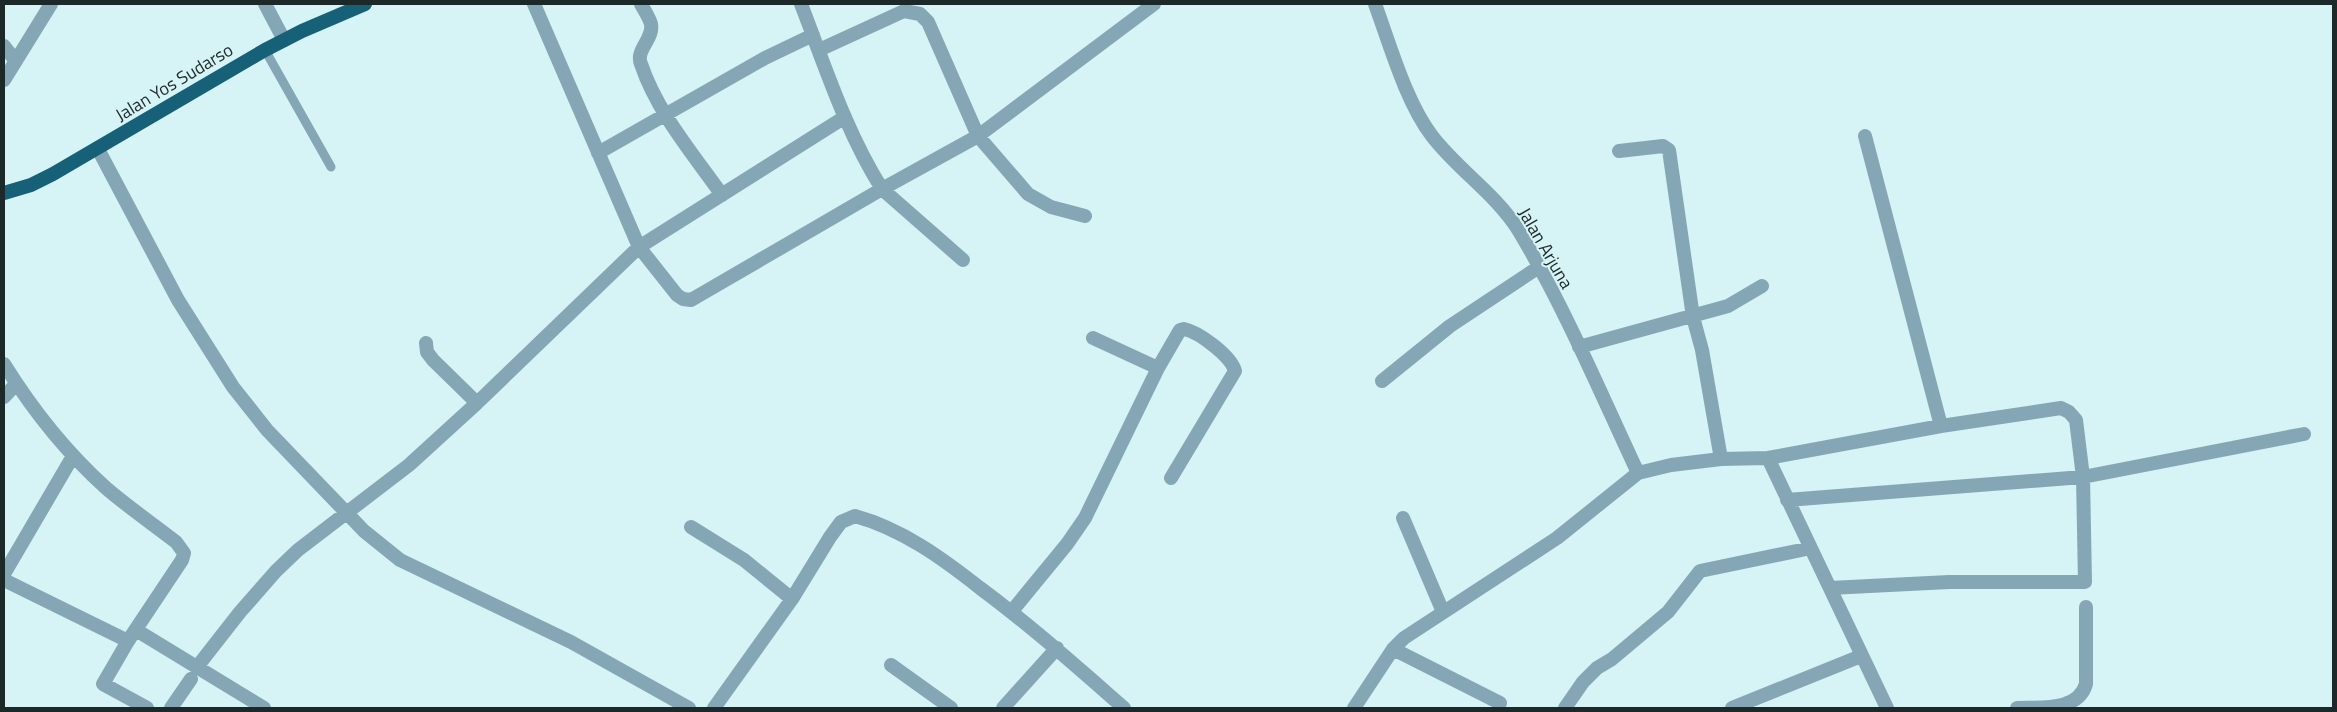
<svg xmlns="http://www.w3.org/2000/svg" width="2337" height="712" font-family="'Titillium Web',sans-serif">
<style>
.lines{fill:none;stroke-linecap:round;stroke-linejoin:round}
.service{stroke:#85a7b5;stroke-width:9}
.minor{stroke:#85a7b5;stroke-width:14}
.tertiary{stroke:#85a7b5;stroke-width:14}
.trunk{stroke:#166078;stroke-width:14}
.labels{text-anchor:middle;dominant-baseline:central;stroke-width:4;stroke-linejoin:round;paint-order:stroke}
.street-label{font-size:18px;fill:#1d2829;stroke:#d6f3f5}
</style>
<rect width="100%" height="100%" fill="#d6f3f5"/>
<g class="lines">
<path class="service" d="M265,50L331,167"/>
<path class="minor" d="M265,4L284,40
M534,4L639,247L677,295L683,299L691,300L882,189L978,136L1154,4
M641,4C644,10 649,17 651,24C654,39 635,50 641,64C657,112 693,154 722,195
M801,4C825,66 846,132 882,189L963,260
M1375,4C1390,45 1406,102 1432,136C1458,170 1496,194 1519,231C1565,308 1600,392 1638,473
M4,46L15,60
M819,50L904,11L920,14L928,22L978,136L1028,194L1051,207L1085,216
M1865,136L1941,426
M98,149L178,300L233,387L267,430L364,531L400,560L571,642L689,708
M1619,151L1663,146L1669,150L1693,317L1702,350L1721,459
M598,153L765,58L813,35
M1093,338L1158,368
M426,343L427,352L433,360L477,403
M1579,347L1728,306L1762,286
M4,364C32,409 67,453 106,488C128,507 153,524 176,542L184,553L182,560L128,641
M1382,381L1450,326L1539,267
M4,397L16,384
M1768,458L1887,708
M1787,500L2083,477L2304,434
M1403,518L1443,612
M691,527L744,560L792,599
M4,574L73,456
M4,580L128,641L103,684L147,708
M1012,611L1067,544L1085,518L1158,368L1180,330L1184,329C1199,332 1231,356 1235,371L1171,478
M136,630L264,708
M1393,649L1500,703
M891,665L951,708
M197,667L240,612L276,571L298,550L409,465L477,403L639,247L845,117
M171,708L191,679
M714,708L792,599L830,537L841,522L855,516C902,529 942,558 980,588C1030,625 1077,667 1124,708
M1003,708L1057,648
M1354,708L1393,649L1404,638L1557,538L1638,473L1671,465L1721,459L1768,458L1941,426L2061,408L2069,412L2076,420L2083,477L2085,582H1949L1830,588
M1565,708L1583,682L1597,668L1612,659L1668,612L1700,571L1811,548
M1732,708L1861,656
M2017,708C2040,707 2078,712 2086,684V607"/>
<path class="tertiary" d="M4,80L51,4"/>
<path class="trunk" d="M4,193L31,185L53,174L265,50L302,31L365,4"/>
</g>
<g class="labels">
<g class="street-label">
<text transform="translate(174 82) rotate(-31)">Jalan Yos Sudarso</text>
<text transform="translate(1546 248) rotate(60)">Jalan Arjuna</text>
</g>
</g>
<rect width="2337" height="712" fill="none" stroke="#1d2829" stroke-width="10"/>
</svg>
